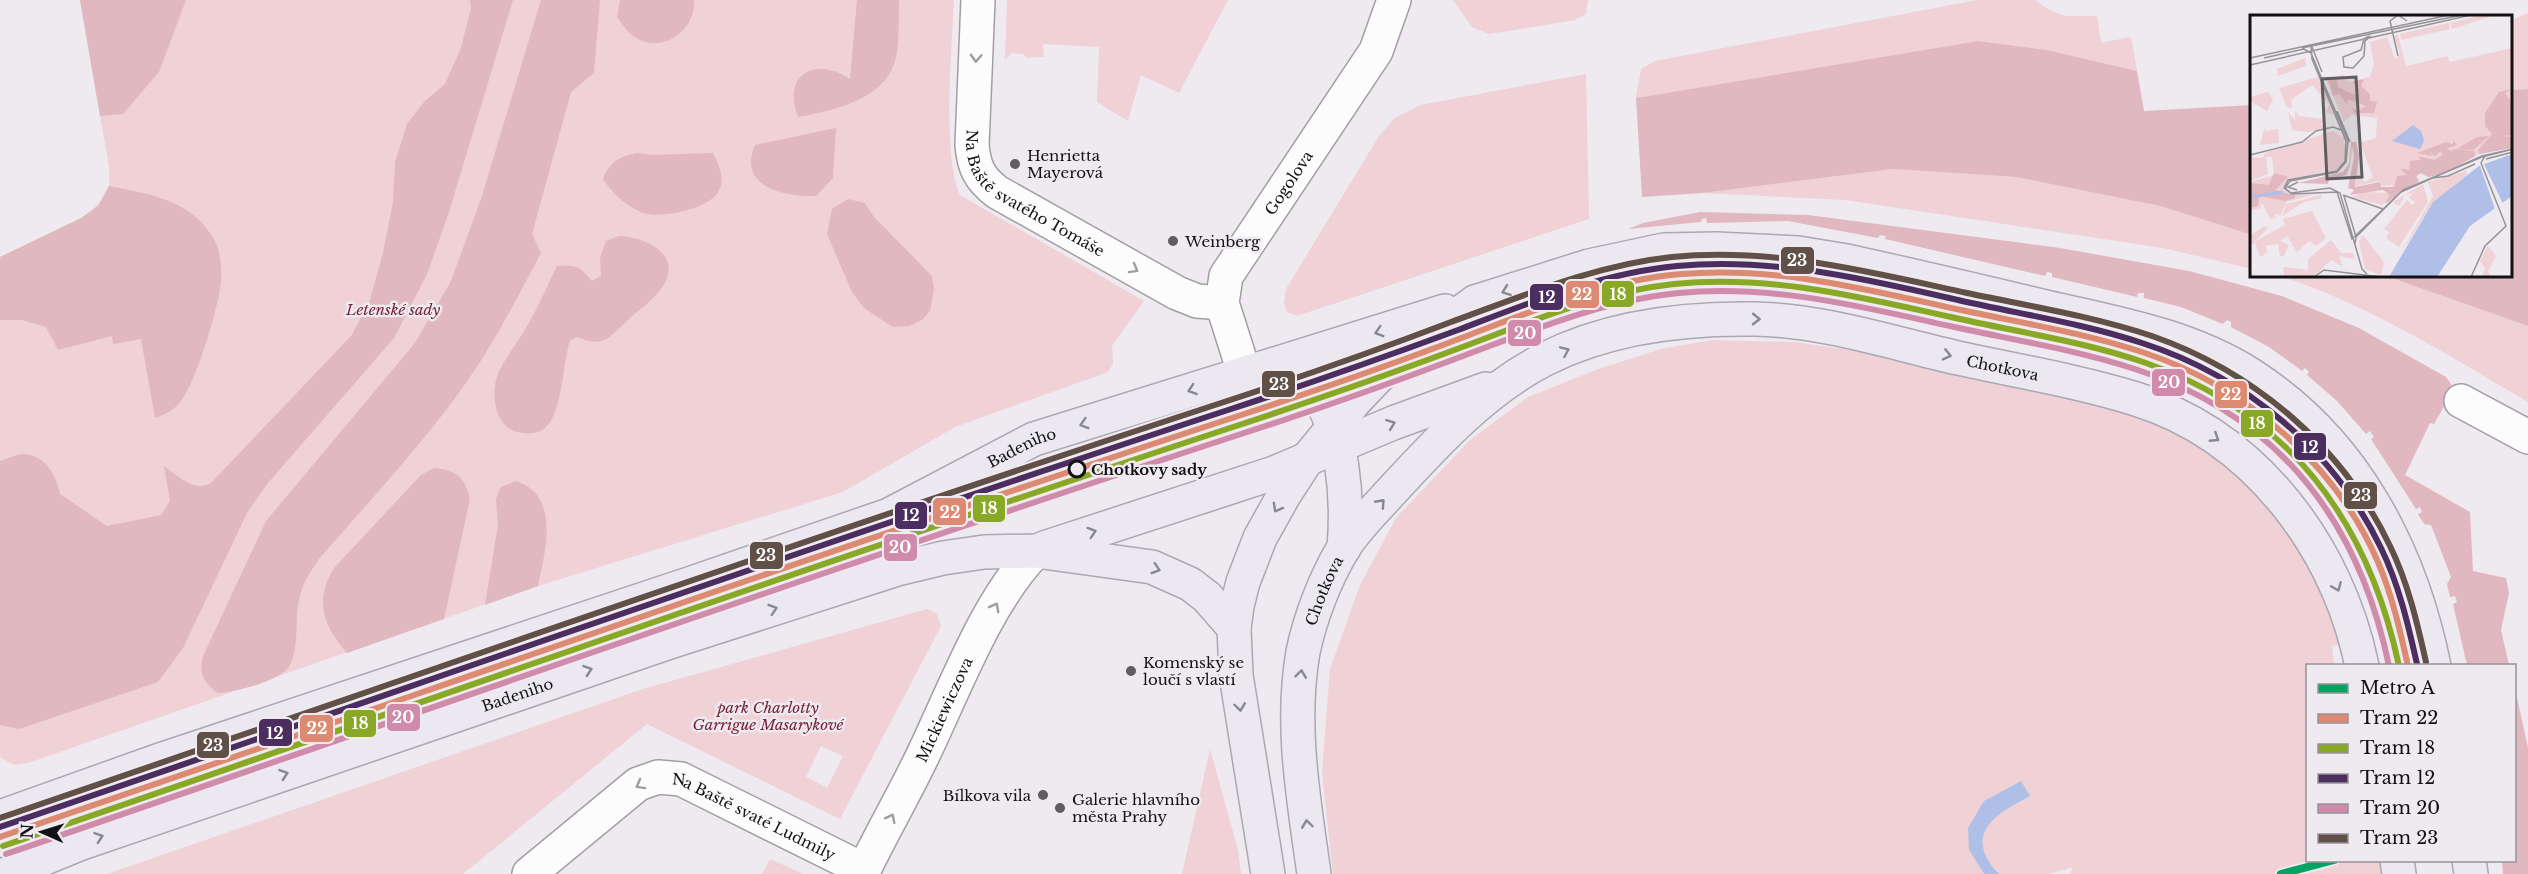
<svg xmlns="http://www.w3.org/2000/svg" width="2528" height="874" font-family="'Libre Baskerville',serif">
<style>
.green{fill:#efd1d6;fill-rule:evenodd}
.forest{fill:#e1b8bf}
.water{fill:#afbfe8}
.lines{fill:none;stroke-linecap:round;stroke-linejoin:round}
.minor-casing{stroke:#a29fa3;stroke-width:36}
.major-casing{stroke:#aba7b3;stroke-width:36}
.minor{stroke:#fcfcfd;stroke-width:33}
.major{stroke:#ebe9ef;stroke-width:33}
.tram-1-casing{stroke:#efe9f0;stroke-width:10}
.tram-2-casing{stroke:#efe9f0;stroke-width:10}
.tram-3-casing{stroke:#efe9f0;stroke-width:10}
.tram-4-casing{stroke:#efe9f0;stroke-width:10}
.tram-5-casing{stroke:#efe9f0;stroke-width:10}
.tram-1{stroke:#dc8a71;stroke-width:6}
.tram-2{stroke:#88a826;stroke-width:6}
.tram-3{stroke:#4c2d5f;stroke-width:6}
.tram-4{stroke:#d08baa;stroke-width:6}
.tram-5{stroke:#605047;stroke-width:6}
.metro-1-casing{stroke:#efe9f0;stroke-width:12}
.metro-1{stroke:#00a562;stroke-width:8}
.oneway{stroke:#9e9e9f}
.oneway2{stroke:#89888c}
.poi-dot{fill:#5f5d60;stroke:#efe9f0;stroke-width:2}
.stop-dot{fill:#efe9f0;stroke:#121113;stroke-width:3}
.labels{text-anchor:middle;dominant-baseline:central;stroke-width:5;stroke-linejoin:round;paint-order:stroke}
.poi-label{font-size:15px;fill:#121113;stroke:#efe9f0;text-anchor:start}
.street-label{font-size:15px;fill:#121113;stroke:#efe9f0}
.park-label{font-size:15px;font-style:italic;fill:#762233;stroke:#efe9f0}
.stop-label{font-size:15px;font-weight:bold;fill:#121113;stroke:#efe9f0;text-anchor:start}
.inset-river{fill:none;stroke:#afbfe8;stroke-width:3}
.inset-road{fill:none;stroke:#969397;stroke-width:1.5}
.view{fill:#5f5d60;fill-opacity:0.15;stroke:#5f5d60;stroke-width:3}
.inset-edge{fill:none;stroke:#121113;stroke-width:3}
.line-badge{stroke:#efe9f0;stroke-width:2}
.badge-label{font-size:16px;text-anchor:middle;font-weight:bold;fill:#fff}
</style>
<rect width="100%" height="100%" fill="#eeeaef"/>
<path class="green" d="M80,0H954C952,45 942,158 960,195L1144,301L1112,346L1113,364L1108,372L955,427L843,492L538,586L28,763L14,765L0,757V257C29,243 101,220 109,186C110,180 109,172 109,167Z
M1007,0H1228L1179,93L1141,75L1128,121L1097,102L1099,47L1043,44L1044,57L1027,58L1023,54L1012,53L1005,60Z
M1453,0H1588L1586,14L1575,20L1489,34L1472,27Z
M1977,0H2035L2049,10L2065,16H2097L2101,43L2131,37L2137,71L2047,50L1978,41L1636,98L1641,69L1655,61Z
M2528,13V89L2512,90V20Z
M1586,74L1589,219L1303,314L1297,316L1287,312L1284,303L1286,289L1379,136L1395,118L1420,105Z
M1893,169L2016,177L2160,206L2252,235V269L2163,248L1845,200L1703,193Z
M2280,276H2386L2528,326V402C2448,355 2369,305 2280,276Z
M1712,340L1795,342L1913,359L2124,407L2171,427L2239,473L2299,540L2344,643L2332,646L2334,665L2308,666V860L2384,861L2387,874H2070L2073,867L2048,874H1999C1962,833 1994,815 2029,796L2021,781L1984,801L1969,850L1984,874H1333L1322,772L1330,669L1360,585L1396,518L1470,440L1528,397L1598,369L1661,349Z
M927,609L937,614L941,626L840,819L647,724L463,874H107L643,689ZM821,746L843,756L827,788L806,777Z
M1210,749L1238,850L1241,874H1182Z
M770,859L804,874H762Z"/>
<path class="forest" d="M80,0H186L159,72L123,114L100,116Z
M470,0H513L448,215L427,274L394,338L268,483L248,511L183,648L158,682L19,729L0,725V461C7,459 16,454 24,454C45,455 57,476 60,494L107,526L161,515L170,501L164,466C178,476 194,493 211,483L351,336L369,303L383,253L393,202L395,162L407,124L425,101L445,84L461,48L471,8Z
M541,0H600L594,73L571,92L532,234L541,253C518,296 496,340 468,380C424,443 370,500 319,559C311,571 303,582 300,596C294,617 300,645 290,665C282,681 235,692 218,693C203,683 199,673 203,656L266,521L415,343L451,281L481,199Z
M620,0H694C696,31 660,57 632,35C626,31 622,23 617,17Z
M857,0H899C898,18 900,39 896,57C887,100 834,110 798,117C782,74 815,56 850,79Z
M1978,41L2047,50L2137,71L2144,111L2252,105V235L2160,206L2016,177L1893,169L1703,193L1642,197L1636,98Z
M2528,89V326L2386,276H2512V90Z
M836,128L833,178L816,196C784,197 737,187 755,145Z
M637,153L652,155L713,153C719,165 726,179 718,192C709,209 657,220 641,212C625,205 612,193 603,179C610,161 619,157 637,153Z
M109,186C148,194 189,199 212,236C220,248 222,265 221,280C220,304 196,382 181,401C174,410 166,414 155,418L141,339L113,344L112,336L58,350L46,327L22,320H0V257L81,218L98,206Z
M848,199L865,203L874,217L932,276L934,290L930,311L922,320L909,326L893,327L879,318L864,308L852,292L827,234L832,209Z
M1700,212L1808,215L2060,248L2189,271L2282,296L2359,328L2446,377L2451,384V394L2434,424L2430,423L2405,475L2470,512L2473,571L2506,578L2509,593L2501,630L2509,665H2467L2453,604L2457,602L2455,596L2450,597L2447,584L2451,577L2431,525L2424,524L2418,514L2422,512L2420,507L2416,509L2371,439L2374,437L2370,431L2366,434L2337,401L2307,375L2309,372L2305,368L2302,371L2269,347L2231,327V322L2227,320L2223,324L2181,307L2144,298V293H2138L2137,297L2052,277V273L2047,272L2045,276L1885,239L1886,236L1880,235L1878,238L1788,221L1707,223L1706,218L1702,219L1701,222L1628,229L1643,223Z
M619,236C639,236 677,250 667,278C661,295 641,308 629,319C622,325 613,336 604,340C594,344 586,340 577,337L570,341C562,364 563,412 545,428C540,433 529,434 523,433C497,431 491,401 496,380C501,362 517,344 526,328C538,308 547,286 557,266C578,265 579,266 592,281L601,276L600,257L606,241Z
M434,468C456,470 465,477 470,499L444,619L347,653C323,625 314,601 334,568L421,475Z
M516,481C561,495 545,552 538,586L485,605L498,525L496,499L501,487Z
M2515,688L2528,748V874H2503L2502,861L2514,860Z"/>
<path class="water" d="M2021,781L2030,796C1995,814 1962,834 1999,874H1984L1969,850L1968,828L1984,801Z"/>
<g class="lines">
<defs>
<g id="minor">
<path id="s1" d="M978,0L972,145C974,167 979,178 997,192L1177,293L1197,301L1222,303"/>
<path id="s2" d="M1244,372L1222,303L1226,276L1376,51L1394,0"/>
<path d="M2461,401L2528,437"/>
<path id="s3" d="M529,874L638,784L658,777L681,779L864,870"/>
<path id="s4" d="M862,874C881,834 904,795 923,755C954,691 987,600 1036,551"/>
</g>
<g id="major">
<path d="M1277,364C1291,371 1305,379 1314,391C1344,428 1348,502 1344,548"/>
<path d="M1044,548L1274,473L1393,423L1486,389"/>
<path id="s5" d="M0,817L160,760L689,584L889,515L1034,439L1445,311"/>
<path d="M2397,860L2399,874"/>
<path d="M2469,860L2471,874"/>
<path id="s6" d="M6,874L79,844L670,642L897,569L943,558L984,552L1036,551L1152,567L1190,584L1207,597L1234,628"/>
<path d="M1268,874L1236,675L1234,628L1237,606L1243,582L1260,538L1284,495L1308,458L1354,402L1390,364L1475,302L1589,266L1664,250L1716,249L1798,253L1847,261C1915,276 1983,292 2050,308C2118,323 2192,337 2251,375C2354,441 2410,549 2434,666"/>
<path id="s7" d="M1314,874C1304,801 1290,726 1303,652C1310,618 1325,579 1343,549C1355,529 1374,511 1389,494C1435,444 1484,390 1545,359C1608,327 1685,318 1754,319C1822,320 1892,343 1958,358C2017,371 2078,381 2136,399C2255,436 2337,546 2362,666"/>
</g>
</defs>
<use href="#minor" class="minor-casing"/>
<use href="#major" class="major-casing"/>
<use href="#minor" class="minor"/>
<use href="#major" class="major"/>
<defs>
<path id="tram-1" d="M0,837C412,697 822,552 1235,417C1312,392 1388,366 1464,337C1535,310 1606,280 1682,274C1777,266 1869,290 1961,310C2022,323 2085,333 2145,353C2246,387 2335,463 2378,562C2392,595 2400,630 2408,666"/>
<path id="tram-2" d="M3,846C412,706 819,563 1230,428C1306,403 1382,377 1457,349C1528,323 1598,292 1674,284C1768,274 1860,297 1951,317C2016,332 2083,341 2146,363C2290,414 2368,520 2399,666"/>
<path id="tram-3" d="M0,827C409,688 817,544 1228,410C1305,385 1382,358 1458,330C1529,303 1601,273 1677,266C1773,257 1866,279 1958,300C2019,314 2082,323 2142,343C2245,376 2334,450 2381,548C2399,585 2408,624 2417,664"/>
<path id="tram-4" d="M6,854C416,714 825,570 1238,435C1313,411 1389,384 1463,356C1533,330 1604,300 1679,293C1772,284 1864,307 1954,327C2015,340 2076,350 2135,369C2279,416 2359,521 2389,666"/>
<path id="tram-5" d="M0,818C407,679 812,537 1221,403C1298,378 1375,351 1451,322C1523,296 1595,265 1672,257C1772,247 1870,272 1967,293C2029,306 2092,316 2152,336C2255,372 2343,447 2390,546C2408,583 2417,622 2426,662"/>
</defs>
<use href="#tram-1" class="tram-1-casing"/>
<use href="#tram-2" class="tram-2-casing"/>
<use href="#tram-3" class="tram-3-casing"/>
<use href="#tram-4" class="tram-4-casing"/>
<use href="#tram-5" class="tram-5-casing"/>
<use href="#tram-1" class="tram-1"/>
<use href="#tram-2" class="tram-2"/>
<use href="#tram-3" class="tram-3"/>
<use href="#tram-4" class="tram-4"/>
<use href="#tram-5" class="tram-5"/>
<defs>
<path id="metro-1" d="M2281,874L2334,860"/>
</defs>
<use href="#metro-1" class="metro-1-casing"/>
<use href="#metro-1" class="metro-1"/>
</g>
<defs><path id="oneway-chevron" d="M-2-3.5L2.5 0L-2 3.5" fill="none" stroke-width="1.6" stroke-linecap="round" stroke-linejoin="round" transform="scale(1.5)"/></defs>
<g class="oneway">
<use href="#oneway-chevron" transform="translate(976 58) rotate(93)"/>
<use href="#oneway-chevron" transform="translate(1134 269) rotate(29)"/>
<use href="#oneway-chevron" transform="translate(995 607) rotate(-62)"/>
<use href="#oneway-chevron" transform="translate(640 785) rotate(151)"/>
<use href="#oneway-chevron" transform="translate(891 818) rotate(-63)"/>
</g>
<g class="oneway2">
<use href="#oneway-chevron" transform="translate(1506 291) rotate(160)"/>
<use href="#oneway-chevron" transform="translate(1756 319) rotate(1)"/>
<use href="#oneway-chevron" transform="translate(1379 332) rotate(163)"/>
<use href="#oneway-chevron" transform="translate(1565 351) rotate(-23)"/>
<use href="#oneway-chevron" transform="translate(1947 355) rotate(13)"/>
<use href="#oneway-chevron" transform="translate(1192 390) rotate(161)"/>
<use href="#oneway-chevron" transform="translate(1084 424) rotate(163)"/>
<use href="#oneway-chevron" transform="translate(1391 424) rotate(-21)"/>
<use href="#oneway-chevron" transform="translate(2215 438) rotate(33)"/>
<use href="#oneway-chevron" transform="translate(1381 503) rotate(-48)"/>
<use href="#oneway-chevron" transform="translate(1277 508) rotate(119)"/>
<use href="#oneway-chevron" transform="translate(1092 532) rotate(-18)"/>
<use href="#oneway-chevron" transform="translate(1156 569) rotate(17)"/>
<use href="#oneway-chevron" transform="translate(2337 587) rotate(67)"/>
<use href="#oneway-chevron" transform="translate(773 609) rotate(-18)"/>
<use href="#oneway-chevron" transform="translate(588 670) rotate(-19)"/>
<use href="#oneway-chevron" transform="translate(1301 674) rotate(-83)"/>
<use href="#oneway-chevron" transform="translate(1240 707) rotate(82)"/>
<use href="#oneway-chevron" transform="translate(284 774) rotate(-19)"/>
<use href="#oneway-chevron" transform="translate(1307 824) rotate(-98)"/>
<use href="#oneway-chevron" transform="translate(99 837) rotate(-19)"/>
</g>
<g class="poi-dot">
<circle cx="1015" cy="164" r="6"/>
<circle cx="1173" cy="241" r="6"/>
<circle cx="1131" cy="671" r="6"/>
<circle cx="1043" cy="795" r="6"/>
<circle cx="1060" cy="808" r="6"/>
</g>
<circle class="stop-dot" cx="1077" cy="469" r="8"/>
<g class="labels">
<g class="poi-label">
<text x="1027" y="155">Henrietta<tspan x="1027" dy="17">Mayerová</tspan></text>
<text x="1185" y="241">Weinberg</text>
<text x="1143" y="662">Komenský se<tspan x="1143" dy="17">loučí s vlastí</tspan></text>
<text x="1031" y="795" text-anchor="end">Bílkova vila</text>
<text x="1072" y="799">Galerie hlavního<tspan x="1072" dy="17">města Prahy</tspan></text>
</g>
<g class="street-label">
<text stroke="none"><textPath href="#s2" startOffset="212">Gogolova</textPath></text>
<text stroke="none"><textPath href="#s1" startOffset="226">Na Baště svatého Tomáše</textPath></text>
<text stroke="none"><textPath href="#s7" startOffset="1082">Chotkova</textPath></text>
<text stroke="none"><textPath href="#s5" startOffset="1088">Badeniho</textPath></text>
<text stroke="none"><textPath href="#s7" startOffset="288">Chotkova</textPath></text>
<text stroke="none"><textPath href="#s6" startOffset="542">Badeniho</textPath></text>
<text stroke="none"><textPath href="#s4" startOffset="184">Mickiewiczova</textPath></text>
<text stroke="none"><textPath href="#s3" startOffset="267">Na Baště svaté Ludmily</textPath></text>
</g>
<g class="park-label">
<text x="393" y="309">Letenské sady</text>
<text x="768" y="707">park Charlotty<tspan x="768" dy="17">Garrigue Masarykové</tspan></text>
</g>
<g class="stop-label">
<text x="1091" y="469">Chotkovy sady</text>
</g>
</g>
<g transform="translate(2250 15)">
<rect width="262" height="262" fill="#eeeaef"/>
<path d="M232,0H245L202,14L200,8ZM199,8L200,14L151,25L150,19ZM148,20L156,51L197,41L200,47L262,33V133L233,137L191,159L179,162L171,158L166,161L169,166L132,190L101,182L114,177L138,178L146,167L143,170L132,171L130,166L105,171L108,160L115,167L123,162L110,128L126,123L127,103L102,100L94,107L76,64L93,60L99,67L120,62L124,49L120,27L137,22L145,44L150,40L144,21ZM55,43L56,51L27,61V54ZM68,62L84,100L76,97L79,89L62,70L41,85L42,93L37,92L29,73ZM18,77L23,84L17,96L0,86V82ZM45,96L49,101L73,104L71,110L79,112L58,117L42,115L38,97L45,105ZM15,111V116L28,114L29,128L10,130ZM83,116L94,123L96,139L90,154L39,164L33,174L42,180L65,179L37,187L30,201L25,198L26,203L20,204L12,188L10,193L0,196V167L24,160L22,142H16L18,159L0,166V142L13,143L15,138ZM216,156L217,160L183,187L148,243L183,181L178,167ZM173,169L178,187L147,235L149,232L136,223L139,217L134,214L157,185L162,190L165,187L159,183L163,178L155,180L149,191L143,187ZM71,180L72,183L54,187L32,201L37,189ZM62,196L76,223L66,231L59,226L47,237L37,221L30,226L39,230L34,241H30L28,229L15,231L18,237L10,242L5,228L0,230V220L15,211L18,213L4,227L35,210L33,204ZM113,220L134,247L131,260L115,254L109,226ZM81,225L91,238H103L105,244L89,241L93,252L81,245L63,262H34L33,252L58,255V244ZM238,231L246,241L238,256L241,262H232L235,254L230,246Z" fill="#efd1d6"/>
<path d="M87,63L88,72L107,81L108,71L102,67L114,64L111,71L120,79V86L127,87L124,98H105L101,93L108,96L116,91L98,84L97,89L89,79L83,81L78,64ZM262,74L255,78L262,88V120L254,121L262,122V133L230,139L228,135L242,119L235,111V98L249,77ZM239,121L223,135L207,134L227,122ZM203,125L207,130L197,133L200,136L193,141L191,136L185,141L179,136L183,141L167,138L196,127L203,129ZM101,127H106L109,140L105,172L130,167L131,172H144L147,161L156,160L150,153L159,155L160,146L171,145L168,141L184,145L204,134L224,136L225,141L195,158L178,162L171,158L166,161L169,166L135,189L140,180L133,175L100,180L104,175L98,173L104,142L102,131L100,151L96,160L79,164L78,169L48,168L93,157L99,149ZM24,158L38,162L25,175L45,180V183L35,186L9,181L8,191L0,193V168L19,170Z" fill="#e1b8bf"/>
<path d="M163,110L171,116L174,126L170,134L142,126ZM262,139V181L220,211L187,262H139L183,187L229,151Z" fill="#afbfe8"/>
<path d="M236,144V147L234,149L253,189L245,194L230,151L226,149Z" fill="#eeeaef"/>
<path class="inset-river" d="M0,182L33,177"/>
<path class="inset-road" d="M119,21L114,24L111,35L93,42L94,52L103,53L114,41L115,26L121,21M61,29L62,44L96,126L95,146L87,156L38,165L34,173L42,179L87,177L102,224L151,177L232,141L263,134M62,32L72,57M52,33L212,0M148,41L140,6L148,0L157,6M0,43L199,0M14,43L54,34L61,38L98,126L96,147L87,157L40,166L35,173L41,178L80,173L90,178L112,254L117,259M0,50L221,0M87,96L100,127M0,140L52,127L66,116L83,112L91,115M236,144L263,137M183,163L198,161L225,149M47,175L38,172L48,167M93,180L133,194M94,181L106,222M105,229L106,222L153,175L232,142L263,134M64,262L74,255L131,262M221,262L235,231L256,211L231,148L235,141"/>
<path class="view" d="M106,62L112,162L77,164L72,64Z"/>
<rect width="262" height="262" class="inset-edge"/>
</g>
<g class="line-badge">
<rect x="1780" y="246" width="35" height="29" rx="6" fill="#605047"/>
<rect x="1601" y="280" width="34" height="28" rx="6" fill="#88a826"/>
<rect x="1565" y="280" width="35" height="29" rx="6" fill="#dc8a71"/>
<rect x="1529" y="283" width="35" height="28" rx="6" fill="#4c2d5f"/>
<rect x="1507" y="319" width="35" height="28" rx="6" fill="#d08baa"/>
<rect x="2151" y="368" width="35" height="29" rx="6" fill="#d08baa"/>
<rect x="1261" y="370" width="35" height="28" rx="6" fill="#605047"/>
<rect x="2214" y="380" width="34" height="29" rx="6" fill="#dc8a71"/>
<rect x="2240" y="409" width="34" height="29" rx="6" fill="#88a826"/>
<rect x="2293" y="432" width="34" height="29" rx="6" fill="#4c2d5f"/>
<rect x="2343" y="481" width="35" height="29" rx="6" fill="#605047"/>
<rect x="972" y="494" width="34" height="29" rx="6" fill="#88a826"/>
<rect x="932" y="497" width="35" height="29" rx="6" fill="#dc8a71"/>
<rect x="894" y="501" width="34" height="29" rx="6" fill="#4c2d5f"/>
<rect x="883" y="533" width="35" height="29" rx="6" fill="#d08baa"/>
<rect x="749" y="541" width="35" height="29" rx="6" fill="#605047"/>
<rect x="386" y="703" width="35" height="29" rx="6" fill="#d08baa"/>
<rect x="343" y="709" width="34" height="29" rx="6" fill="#88a826"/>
<rect x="299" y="714" width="35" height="29" rx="6" fill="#dc8a71"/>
<rect x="258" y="718" width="35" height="29" rx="6" fill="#4c2d5f"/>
<rect x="196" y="731" width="34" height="28" rx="6" fill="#605047"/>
</g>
<g class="badge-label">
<text x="1797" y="266">23</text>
<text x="1618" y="300">18</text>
<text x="1582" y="300">22</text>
<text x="1547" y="303">12</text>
<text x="1525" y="339">20</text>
<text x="2169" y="388">20</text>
<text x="1279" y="390">23</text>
<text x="2231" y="400">22</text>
<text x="2257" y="429">18</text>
<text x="2310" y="453">12</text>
<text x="2361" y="501">23</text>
<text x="989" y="514">18</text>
<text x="950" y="518">22</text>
<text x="911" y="521">12</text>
<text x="900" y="553">20</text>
<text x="766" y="561">23</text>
<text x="403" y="723">20</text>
<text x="360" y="729">18</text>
<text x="317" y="734">22</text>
<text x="275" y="739">12</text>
<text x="213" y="751">23</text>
</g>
<rect x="2306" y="664" width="210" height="198" fill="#efe9f0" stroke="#979398" stroke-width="1.5"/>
<rect x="2318" y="684" width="30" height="9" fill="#00a562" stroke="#979398" stroke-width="1.5"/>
<text x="2360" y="694" font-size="18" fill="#121113">Metro A</text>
<rect x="2318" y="714" width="30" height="9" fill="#dc8a71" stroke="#979398" stroke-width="1.5"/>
<text x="2360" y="724" font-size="18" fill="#121113">Tram 22</text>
<rect x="2318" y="744" width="30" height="9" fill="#88a826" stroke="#979398" stroke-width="1.5"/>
<text x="2360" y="754" font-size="18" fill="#121113">Tram 18</text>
<rect x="2318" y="774" width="30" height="9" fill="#4c2d5f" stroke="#979398" stroke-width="1.5"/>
<text x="2360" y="784" font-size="18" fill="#121113">Tram 12</text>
<rect x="2318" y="804" width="30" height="9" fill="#d08baa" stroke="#979398" stroke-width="1.5"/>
<text x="2360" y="814" font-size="18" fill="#121113">Tram 20</text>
<rect x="2318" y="834" width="30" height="9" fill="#605047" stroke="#979398" stroke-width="1.5"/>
<text x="2360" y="844" font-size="18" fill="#121113">Tram 23</text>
<g transform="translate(42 832) rotate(273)" stroke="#efe9f0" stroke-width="4.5" paint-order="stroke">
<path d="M0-4.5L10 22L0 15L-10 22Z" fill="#121113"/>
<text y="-9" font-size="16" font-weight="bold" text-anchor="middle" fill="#121113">N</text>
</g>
</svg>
